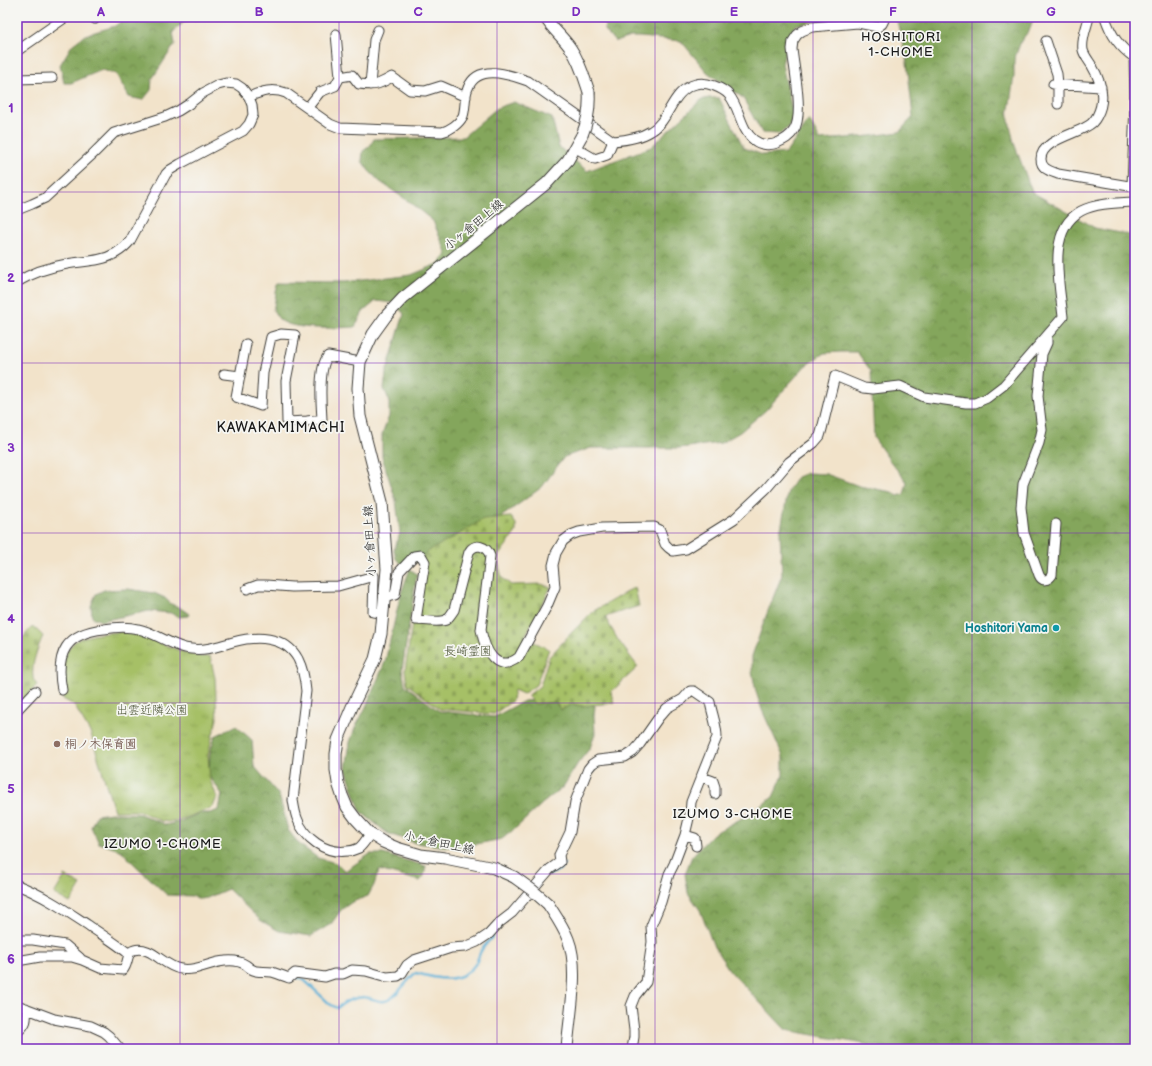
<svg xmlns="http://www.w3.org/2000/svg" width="1152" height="1066" font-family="'Balsamiq Sans','Klee One',sans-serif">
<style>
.forest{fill:url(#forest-crowns);stroke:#50613c}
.cemetery{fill:url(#cemetery-stones);stroke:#616e41}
.park{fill:url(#park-tufts);stroke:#616e41}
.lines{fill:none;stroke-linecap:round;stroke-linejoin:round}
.stream{stroke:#5aafd6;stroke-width:2.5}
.minor-casing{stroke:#3c3a36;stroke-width:11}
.major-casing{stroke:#3c3a36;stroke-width:13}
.minor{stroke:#fff;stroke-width:9}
.major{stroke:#fff;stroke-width:11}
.major-bridge-casing{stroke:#3c3a36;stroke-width:13;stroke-linecap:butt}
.major-bridge{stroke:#fff;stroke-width:11}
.grid{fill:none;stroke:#7b2cbf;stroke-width:1;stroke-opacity:0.55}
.culture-dot{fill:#0f9aa8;stroke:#f6f6f2;stroke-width:1.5}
.education-dot{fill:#8d6e63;stroke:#f6f6f2;stroke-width:1.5}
.labels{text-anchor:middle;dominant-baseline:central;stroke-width:3.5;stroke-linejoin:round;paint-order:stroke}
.street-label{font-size:12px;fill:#1c1c1c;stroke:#f6f6f2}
.culture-label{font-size:12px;font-weight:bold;fill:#0d838f;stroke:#f6f6f2;text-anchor:end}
.park-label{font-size:12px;fill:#4c5536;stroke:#f6f6f2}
.education-label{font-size:12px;font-weight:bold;fill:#785e54;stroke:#f6f6f2;text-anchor:start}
.neighbourhood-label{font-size:13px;letter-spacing:1px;fill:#1c1c1c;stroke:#f6f6f2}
.quarter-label{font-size:14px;letter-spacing:1px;fill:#1c1c1c;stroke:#f6f6f2}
.neatline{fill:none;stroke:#7b2cbf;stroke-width:1.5}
.grid-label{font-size:13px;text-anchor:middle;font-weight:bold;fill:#7b2cbf}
</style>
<defs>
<pattern id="forest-crowns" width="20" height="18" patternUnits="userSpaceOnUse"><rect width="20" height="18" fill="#84a65b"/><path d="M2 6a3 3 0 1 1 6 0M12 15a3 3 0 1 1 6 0" fill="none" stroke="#6b864a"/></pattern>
<pattern id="cemetery-stones" width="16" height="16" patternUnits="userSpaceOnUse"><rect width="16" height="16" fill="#a6c066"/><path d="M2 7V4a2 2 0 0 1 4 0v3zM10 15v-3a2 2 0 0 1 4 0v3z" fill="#8ea458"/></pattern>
<pattern id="park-tufts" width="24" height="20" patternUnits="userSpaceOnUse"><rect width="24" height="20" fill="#a6c066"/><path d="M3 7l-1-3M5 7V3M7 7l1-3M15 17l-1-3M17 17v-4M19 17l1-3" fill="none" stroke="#8ea458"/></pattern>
</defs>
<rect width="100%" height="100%" fill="#f6f6f2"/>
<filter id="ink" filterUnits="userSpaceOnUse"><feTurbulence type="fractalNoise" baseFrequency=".025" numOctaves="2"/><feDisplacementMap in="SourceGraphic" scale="8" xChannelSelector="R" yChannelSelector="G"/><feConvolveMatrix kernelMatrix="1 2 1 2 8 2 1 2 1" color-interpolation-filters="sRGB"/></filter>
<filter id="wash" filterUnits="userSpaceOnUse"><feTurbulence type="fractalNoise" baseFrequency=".012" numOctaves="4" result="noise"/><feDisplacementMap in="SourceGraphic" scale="16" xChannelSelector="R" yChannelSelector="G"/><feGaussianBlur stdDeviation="0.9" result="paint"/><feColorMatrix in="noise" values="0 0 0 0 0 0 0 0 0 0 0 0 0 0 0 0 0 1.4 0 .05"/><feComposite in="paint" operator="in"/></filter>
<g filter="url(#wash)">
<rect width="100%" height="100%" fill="#f2e3ca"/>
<path class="forest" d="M127,17H215L185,21L173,32L175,44L152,79L151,90L143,100L129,97L116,74L102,70L71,83H64L60,65L72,45L85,35L115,26Z
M605,17H869L866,20L849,19H832L795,25L788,41L782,64L793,115L789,127L779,134L762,133L743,98L707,72L681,41L640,37H630L615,42L605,30Z
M896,17H1034L1030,29L1021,41L1014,60V76L1008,116L1014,143L1032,192L1095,228L1135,236V1049H901L881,1047L786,1030L730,971L714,947L700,910L688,893L685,874L692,856L713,834L751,813L773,797L783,775V756L762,710L756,692L752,672V656L766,616L782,575L780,534L788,491L797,477L807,473L826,474L859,486L892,492L898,496L904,494L907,482L890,461L874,438L871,371L857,352H841L824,353L805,366L766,410L740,432L721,443L680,448H591L564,457L542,487L508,512L459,545L419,562L401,564L396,559L394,550L400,533L396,501L382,457V435L389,416V400L384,389L386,373L404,314L394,303L376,301L363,312L355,327C337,328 295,331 280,320C277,317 275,313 273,310C276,300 275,291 279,282L343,283L411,275L438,264L445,256L446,252L433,221L408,201L379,181L369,171L362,161L363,151L370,146L374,139L463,137L497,108L514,102L552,118L559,147L587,171L651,147L701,100L709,98H719L744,148L763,155L786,153L809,120L820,140L871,136L899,132L913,117L907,62Z
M410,569L417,574L402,670L405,685L439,711L494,717L524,701L564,697L595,706L594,716L595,734L590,748L578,763L563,787L543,803L517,827L502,839L457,848L415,843L387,833L361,812L346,769L350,742L355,728L365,709L385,662L401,593Z
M128,589L154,593L165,598L171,604L179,607L189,614L188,616L179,617L171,613L149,611L101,621L92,617L91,606L96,594L104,590Z
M236,726L252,740L254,766L279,795L288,830L300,845L318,858L336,863L345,871L370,854H383L426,866L424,876L420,881L379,870L374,885L368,896L352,902L341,910L331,924L311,936L279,931L260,920L228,889L207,898L200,899L193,896L167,895L132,862L122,851L99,843L91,827L96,815L112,813L140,814L166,825L181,821L200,813H210L219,810L222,794L209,776L210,753L215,736Z"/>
<path class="cemetery" d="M511,517L516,524V532L497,558L502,578L511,585L541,584L551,587L525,636L534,642L549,649L536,685L523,694L514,690L512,701L494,714L440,709L407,684L405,670L422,560L428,551L453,538L483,519Z
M635,587L639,606L605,617L618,640L638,667L611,692L614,703L581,706L573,704L561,710L555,702L535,704L527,696L540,686L549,657L573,631L592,612Z
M33,626L43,636C38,647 31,664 33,677C33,680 35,682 37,685L17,707V658L18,656L17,651L20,647L18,643Z"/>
<path class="park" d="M116,632H131L183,652L202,657L210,656L215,678L217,719L213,734L208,755L210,780L217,797L213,807L185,818L168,822L161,821L140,811H114L91,734L74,705L63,699C63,677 58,644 85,637C95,634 106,633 116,632Z
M65,876L81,885L70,903L54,894Z"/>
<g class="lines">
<path class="stream" d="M591,772L601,763H603
M549,875L559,870L564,864
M295,977L304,980L331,1005L337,1008C346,1001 352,998 363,997C372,997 381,1005 390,999C398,994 407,981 414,974L416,973C437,979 462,985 476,963C478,959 479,955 481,951C484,946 489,941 493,936"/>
</g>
</g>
<g filter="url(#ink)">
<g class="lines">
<defs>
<path id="minor" d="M94,17L95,19
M1089,17C1087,27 1081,39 1083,50C1084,55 1089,61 1092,66C1101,81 1106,99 1097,116C1096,118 1094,121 1092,123C1080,134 1041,139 1041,159C1041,169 1050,171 1058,174L1135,187
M1105,17C1111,35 1119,47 1135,58
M1046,41L1057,74L1058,84V104
M17,51L66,17
M340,77L352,75L359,84C375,86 378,85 392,77L410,90L425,91L441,86L466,97
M17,79L52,78
M1053,84L1101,87
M370,85L374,40L378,30
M249,97C262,91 273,88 286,93L330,124L340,128L442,132C450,130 459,124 463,116C466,107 464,97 468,88C478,63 510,75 528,81L613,141C626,140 640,138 651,131C670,121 671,90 696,84C706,81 723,88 729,95C740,108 740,129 754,140C760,145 770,146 777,143C784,140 790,137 794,130C804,114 794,69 792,49L793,41L797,35L802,31L812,27L858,23L878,27L882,24L884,20L883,17
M308,107L320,92L335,86L340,77L336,34
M576,148L595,159L607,155L613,141
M1132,186L1135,103L1134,57
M17,210L32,204L45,198L92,155L114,133L165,117L178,111L189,104L203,93L218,85L226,83L236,84L242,88L249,97L252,105L253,115L249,124L243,131L180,164L170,170L166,174L130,241C126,246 121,250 116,253C101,262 83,261 67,264C49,267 32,273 17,282
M1047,336V343L1042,354L1038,396L1042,430L1039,443L1023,484L1022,496L1021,507L1024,533L1039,575C1042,582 1048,581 1052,575L1056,524
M246,344L236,397L261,406L263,373L271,337L281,334L295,335L286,381L287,422L307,421L322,419C321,403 318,368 328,356L360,362
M224,374L240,376
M247,589L258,585H266L292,587L338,586L374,576L373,612L383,613
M384,598L395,595L399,572L414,556L421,555L425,562L416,620C423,620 440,623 446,620C449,618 452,613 454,610L469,552C475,542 487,546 490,556L481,630C485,650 496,675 519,657L547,606L555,587L553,565L556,553L563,541L571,535L579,532L602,528L654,527L660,530L665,544L669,548L673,551L686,549L734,519L766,489L789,462L814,443L820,436L822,429L835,376L864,388L873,389L900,386L924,397L966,403H975L987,398L1004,385L1063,317C1060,286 1046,230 1081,211C1096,203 1118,203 1135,202
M62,690C55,653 66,633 104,629C115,627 127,626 138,629C155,632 174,648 191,649C206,651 218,646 233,642C255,636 285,635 298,659C303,669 305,680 306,691L293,800C294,806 295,813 297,818C304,838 325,854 347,851C351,851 355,850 359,848C364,844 367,838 370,834
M17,710L35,691
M702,777L713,781L715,787V794
M685,835L695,838L696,846
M17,885C43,895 65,910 88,925C102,935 116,943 129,954
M17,940H33L65,945L80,958
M17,961L40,957H72L82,960L100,968L123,970C129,964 126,952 134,950C151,945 164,967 181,969C196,972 210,962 225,961C233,960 240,961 246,965C249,968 252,970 256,971C261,972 267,971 272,972C278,974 284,976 289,978L295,973L325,977L334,974H343L352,970L366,971L387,977L398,976L402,973L407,965L414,960L451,948L465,947L477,942L489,934L499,923L512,913L550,869L560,862L559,855L570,832L575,802L588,769L592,764L598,760L625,757L633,752L640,744L659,717L667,708L683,699L690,691H694L710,702C712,714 717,725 717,737L691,802L690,814L685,835L674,864L669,874L661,902L651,926L652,942L646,982L635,996L631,1006L634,1030V1037L632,1049
M17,1005L54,1019L91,1026L104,1032L109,1036L120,1049
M17,1032C27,1024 27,1020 26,1008"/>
<path id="major" d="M545,17C552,29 563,37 571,49C580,62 584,77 589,92
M514,877L494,868L445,858L421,855L397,848L383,842L370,834L356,819L347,807L342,795L338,783L336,770V754L338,740L352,707L375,659L381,634L387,569L382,502L360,416L358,388L360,362L373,334L386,316L403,298L547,183L568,160L582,135
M548,904C555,915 563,926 568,939C580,969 569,1017 567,1049"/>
</defs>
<use href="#minor" class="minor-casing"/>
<use href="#major" class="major-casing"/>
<use href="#minor" class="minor"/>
<use href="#major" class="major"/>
<defs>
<path id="major-bridge" d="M582,135C588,121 590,108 589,92
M514,877L532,890L548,904"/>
</defs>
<use href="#major-bridge" class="major-bridge-casing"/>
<use href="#major-bridge" class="major-bridge"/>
</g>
</g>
<path class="grid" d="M180,17V1049M339,17V1049M497,17V1049M655,17V1049M813,17V1049M972,17V1049M17,192H1135M17,363H1135M17,533H1135M17,703H1135M17,874H1135"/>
<circle class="culture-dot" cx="1056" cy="628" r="4"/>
<circle class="education-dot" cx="57" cy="744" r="4"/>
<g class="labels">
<g class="street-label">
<text transform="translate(474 225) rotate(-39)">小ヶ倉田上線</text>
<text transform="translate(370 541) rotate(-93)">小ヶ倉田上線</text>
<text transform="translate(439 843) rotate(12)">小ヶ倉田上線</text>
</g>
<g class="culture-label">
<text x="1048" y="628">Hoshitori Yama</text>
</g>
<g class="park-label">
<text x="468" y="651">長崎霊園</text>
<text x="152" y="710">出雲近隣公園</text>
</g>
<g class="education-label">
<text x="65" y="744">桐ノ木保育園</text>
</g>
<g class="neighbourhood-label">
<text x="901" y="37">HOSHITORI<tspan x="901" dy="15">1-CHOME</tspan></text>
<text x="733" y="814">IZUMO 3-CHOME</text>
<text x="163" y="844">IZUMO 1-CHOME</text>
</g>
<g class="quarter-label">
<text x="281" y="427">KAWAKAMIMACHI</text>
</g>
</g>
<rect width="1152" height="1066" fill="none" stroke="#f6f6f2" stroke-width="44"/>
<rect x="22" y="22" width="1108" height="1022" class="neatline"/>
<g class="grid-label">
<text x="101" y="16">A</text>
<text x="259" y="16">B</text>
<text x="418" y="16">C</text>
<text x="576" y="16">D</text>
<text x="734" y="16">E</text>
<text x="893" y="16">F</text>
<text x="1051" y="16">G</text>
<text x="11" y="112">1</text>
<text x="11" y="282">2</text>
<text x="11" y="452">3</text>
<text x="11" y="623">4</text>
<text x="11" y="793">5</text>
<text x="11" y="963">6</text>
</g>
</svg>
